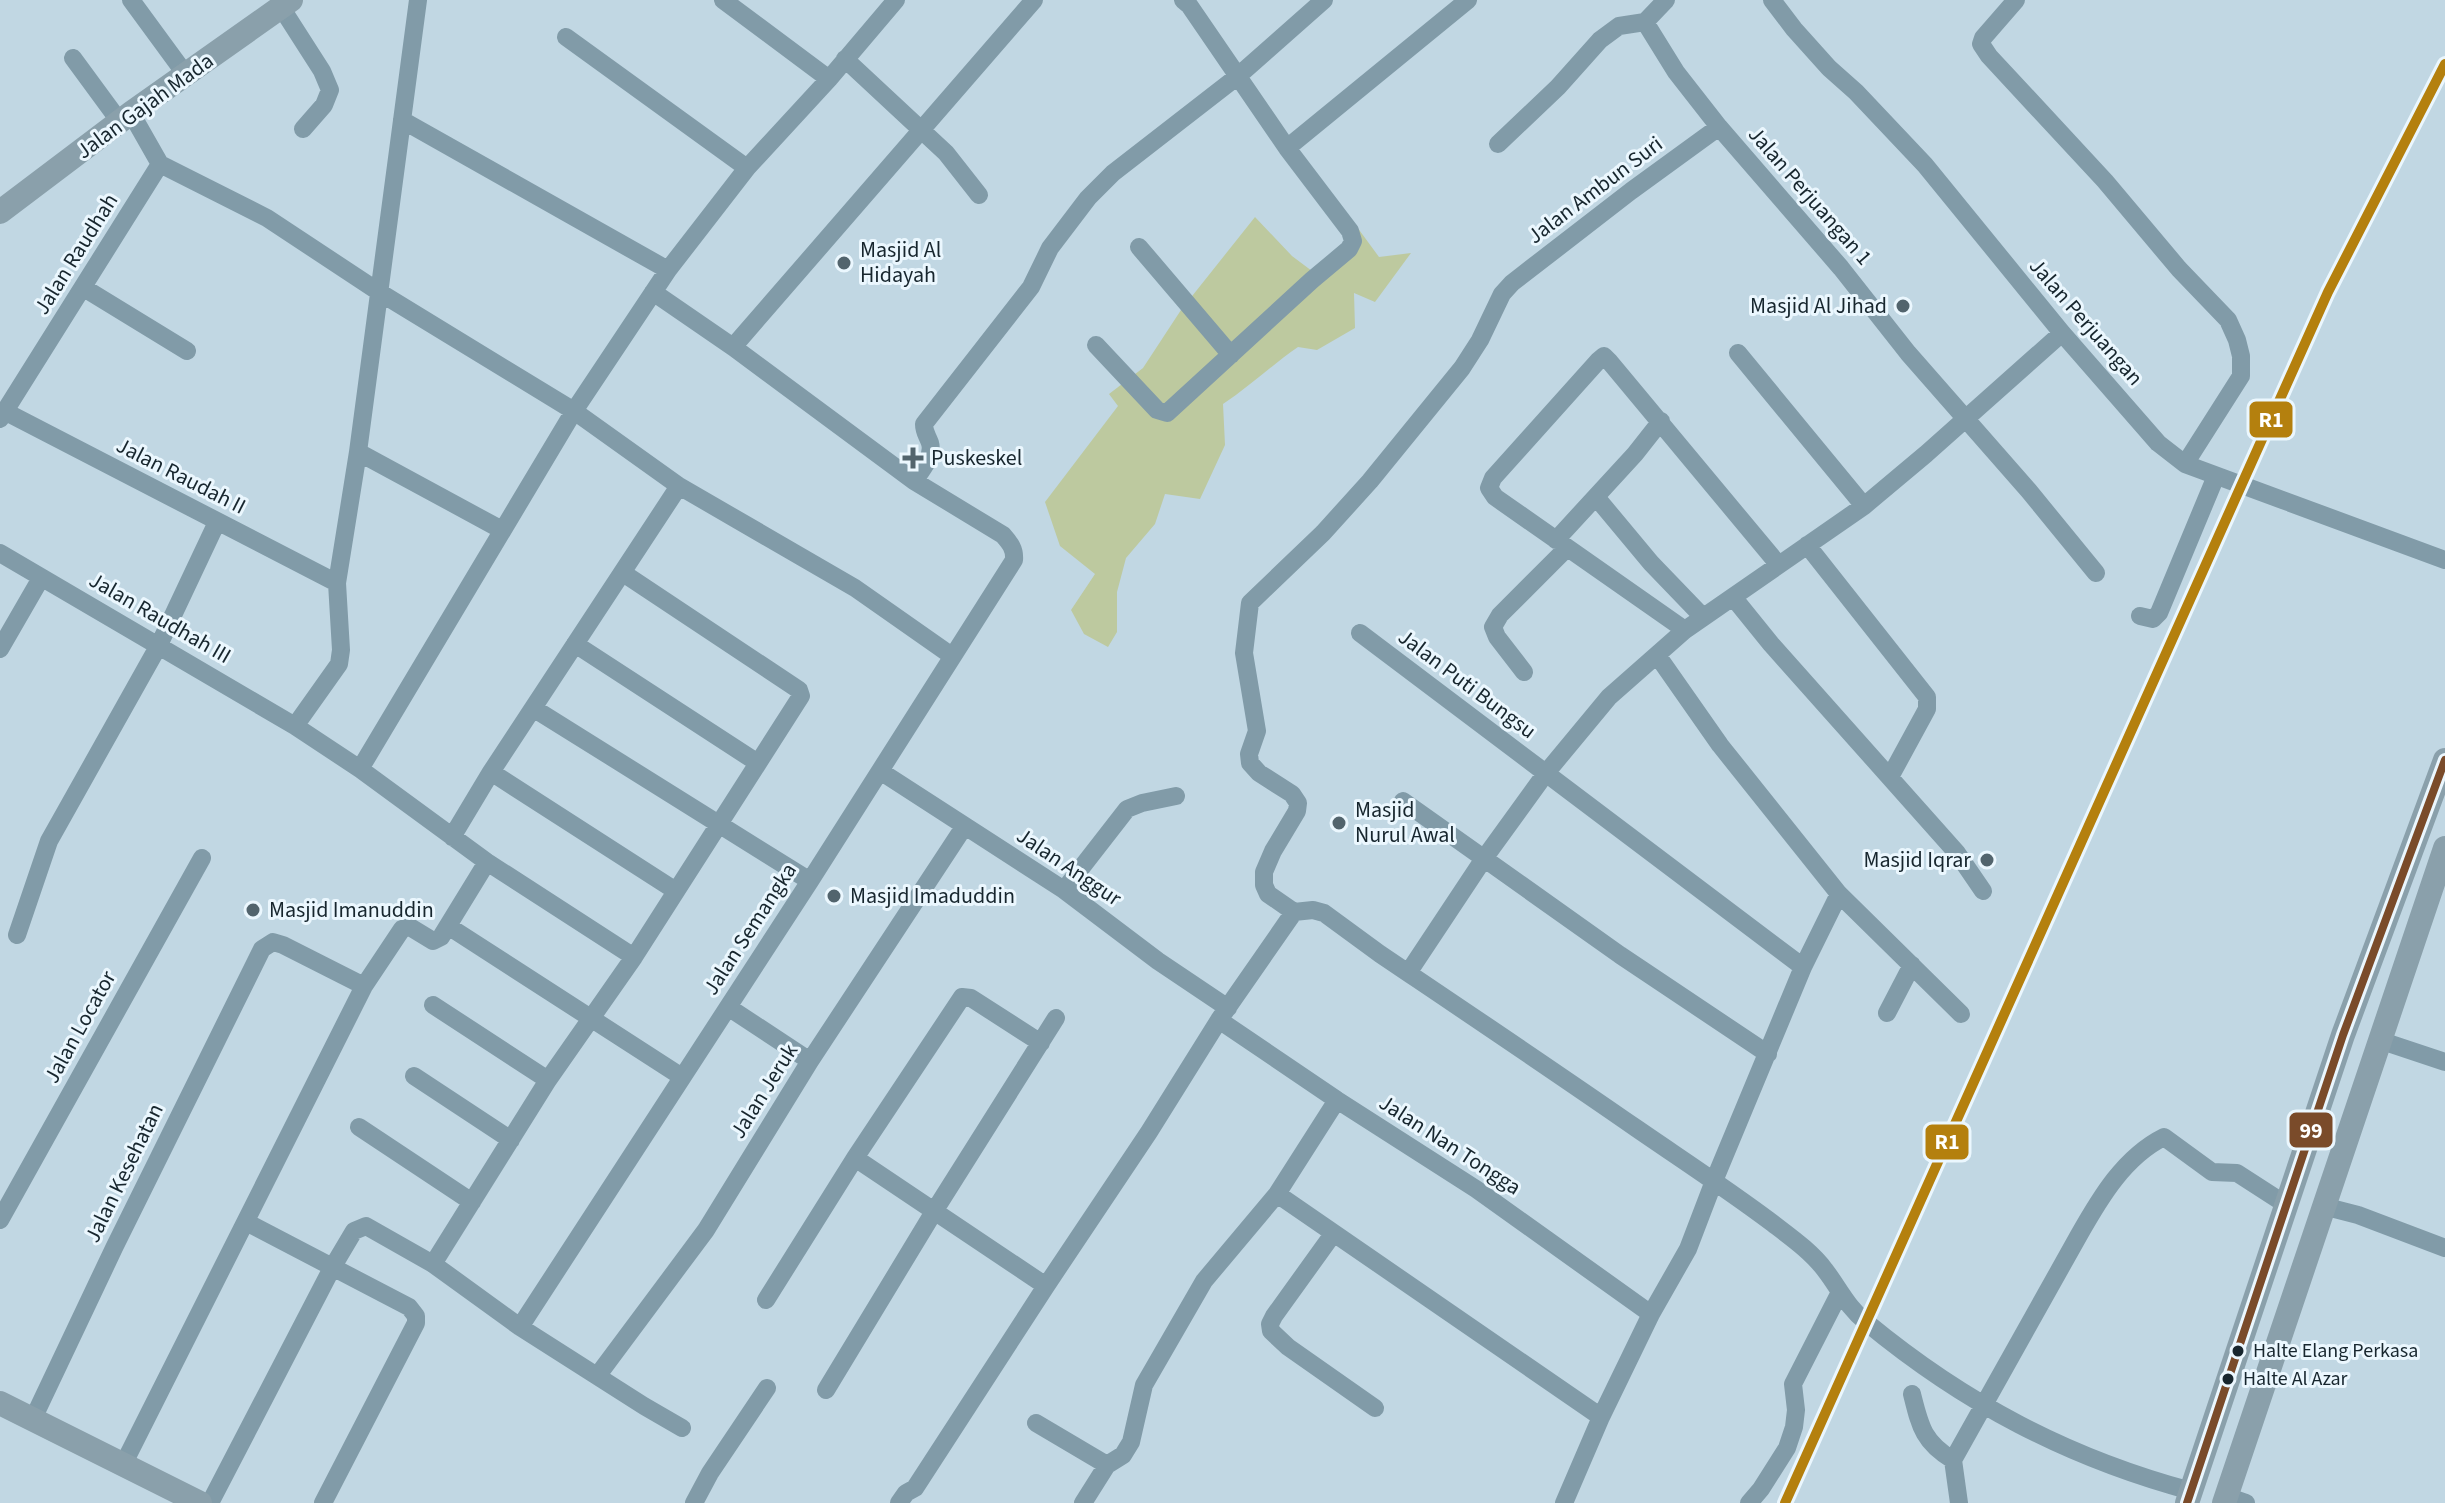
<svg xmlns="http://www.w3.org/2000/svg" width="2445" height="1503" font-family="'Source Sans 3',sans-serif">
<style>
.green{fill:#bdc99f}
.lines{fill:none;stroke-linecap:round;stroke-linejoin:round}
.minor{stroke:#819ba8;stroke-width:18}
.major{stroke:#8aa0ab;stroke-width:24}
.bus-1-casing{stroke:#ebf7fe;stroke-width:14}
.bus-1{stroke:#7a4b2a;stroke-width:8}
.rail-1-casing{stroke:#ebf7fe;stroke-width:16}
.rail-1{stroke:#b4800e;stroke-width:10}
.poi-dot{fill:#52646d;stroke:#ebf7fe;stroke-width:3}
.bus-dot{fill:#17262e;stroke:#ebf7fe;stroke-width:3}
.labels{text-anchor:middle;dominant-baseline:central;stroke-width:6;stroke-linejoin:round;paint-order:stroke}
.bus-label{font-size:20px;fill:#17262e;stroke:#ebf7fe;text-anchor:start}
.street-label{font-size:22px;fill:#17262e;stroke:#ebf7fe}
.poi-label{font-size:22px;fill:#17262e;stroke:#ebf7fe;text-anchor:start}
.line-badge{stroke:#ebf7fe;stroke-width:3}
.badge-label{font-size:22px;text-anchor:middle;font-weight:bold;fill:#fff}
</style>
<rect width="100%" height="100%" fill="#c1d7e3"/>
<path class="green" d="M1255,217L1292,256L1312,271L1339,251L1357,227L1379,257L1411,253L1375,302L1354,293L1355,328L1317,350L1298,347C1272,365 1249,387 1223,404L1225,445L1200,499L1165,494L1155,524L1126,558L1117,592V632L1108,647L1084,634L1071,610L1095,574L1060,546L1045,502L1118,406L1109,394L1143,368L1181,310Z"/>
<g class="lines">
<path class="minor" d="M131,0L186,75
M723,0L829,79
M1666,0L1645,22L1676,72L1719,127L1841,268L1908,353L2029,491L2096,573
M1772,0L1794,29L1829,68L1856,92L1925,165L2062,333L2158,443L2185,464L2445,560
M2016,0L1983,38L1981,44L1989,56L2105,181L2179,269L2228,320L2237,340L2241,356V376L2185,464
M281,7L322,71L330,90L324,105L303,129
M566,37L747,168
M73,58L120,122
M845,59L946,153L979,195
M402,120L668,270
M1719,127L1631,191L1512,283L1502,294L1480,340L1462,368L1370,481L1323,533L1250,603L1244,653L1257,731L1249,754L1250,763L1259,773L1292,794L1298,803L1297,811L1273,851L1264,872V885L1268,894L1294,912L1313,910L1324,913L1380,954C1466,1012 1551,1069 1636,1128C1681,1159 1727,1189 1771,1222C1789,1236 1811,1251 1825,1270C1839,1288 1847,1307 1866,1322C1964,1403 2068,1458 2191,1491
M1498,144L1558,87L1600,40L1619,26L1645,22
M1287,148L1468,0
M160,164L267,218L379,292L574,411L679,486L855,588L952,656
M1139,247L1231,355
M84,288L187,351
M1096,345L1157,410L1167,413L1312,280L1349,249L1353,241L1350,231L1287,148L1189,5L1183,0
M733,347L1034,0
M1738,353L1864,506
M4,411L337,583
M0,419L160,164L131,113
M358,452L502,530
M914,481C921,471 934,456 930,443C927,435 924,432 924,424L1031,287L1050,248L1088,198L1113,173L1238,76L1324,0
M1596,497L1651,563L1703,617
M1556,540L1635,454L1661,421
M1807,545L1927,697V709L1890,777
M0,553L295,726L360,769L487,862L634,957
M1733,597L1771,644L1957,853L1983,891
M2140,616L2153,619L2159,613L2216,476
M1685,630L1495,497L1489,488L1493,478L1598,361L1604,356L1609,361L1778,564
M1360,633L1803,967
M575,644L758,763
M0,649L41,578
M1657,655L1720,745L1839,894L1961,1014
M1524,672L1497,637L1493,627L1500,615L1567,548
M533,708L810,881
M295,726L339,664L341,650L337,583L358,452L418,0
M360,769L574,411L668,270L747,168L829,79L896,0
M880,771L1064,890L1158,961L1228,1008
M491,772L676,891
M1403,801L1620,955L1768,1054
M452,837L491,772L679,486
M1064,890L1127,809L1142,803L1176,796
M448,926L682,1077
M17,935L49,841L159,645L217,522
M1408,973L1483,860L1546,773L1609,697L1685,630L1864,506L1926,454L2062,333
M433,1005L548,1080
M728,1007L810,1061
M1887,1013L1912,965
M1219,1020L1337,1100L1476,1189L1651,1314
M2379,1040L2445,1062
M414,1076L511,1140
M359,1127L472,1202
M855,1158L1046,1286
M1277,1194L1601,1417
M2323,1206L2358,1215L2445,1248
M0,1220L202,858
M246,1222L409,1307L416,1316V1323L323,1503
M1333,1234L1274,1316L1270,1324L1271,1331L1288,1347L1375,1408
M433,1264L548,1080L634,957L801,696L799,690L623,573
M766,1300L855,1158L962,997L971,998L1041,1043
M520,1327L810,881L1014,560C1015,549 1010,543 1003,535L914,481L733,347L653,292
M598,1375L706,1230L810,1061L964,827
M826,1390L935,1210L1056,1018
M1912,1394C1920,1426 1923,1442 1953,1460
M32,1421L114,1248L262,949L273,942L283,945L364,986
M1036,1423L1107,1465
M123,1465L364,986L402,929L410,927L433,941L441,937L487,862
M2226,1496L2246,1503
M210,1503L332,1268L354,1231L366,1226L433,1264L520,1327L644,1406L682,1428
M694,1503L710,1473L767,1388
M899,1503L906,1493L915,1488L1046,1286L1149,1132L1219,1020L1294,912
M1083,1503L1107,1465L1123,1455L1131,1442L1144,1385L1204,1281L1277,1194L1337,1100
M1564,1503L1601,1417L1651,1314L1688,1249L1714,1181L1803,967L1839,894
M1749,1503L1761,1489L1787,1448L1794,1427L1796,1410L1793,1384L1839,1294
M1959,1503L1953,1460L2079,1235C2100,1198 2124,1157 2164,1137L2212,1172L2237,1173L2285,1204"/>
<path class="major" d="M0,212L131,113L291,0
M0,1403L200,1503
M2187,1503L2343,1035L2445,760
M2224,1503L2445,848"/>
<defs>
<path id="bus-1" d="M2187,1503L2343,1035L2445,760"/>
</defs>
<use href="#bus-1" class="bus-1-casing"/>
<use href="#bus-1" class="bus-1"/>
<defs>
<path id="rail-1" d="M1785,1503L2328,292L2445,64"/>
</defs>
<use href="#rail-1" class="rail-1-casing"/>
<use href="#rail-1" class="rail-1"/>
</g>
<g class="poi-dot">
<circle cx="844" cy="263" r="8"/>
<circle cx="1903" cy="306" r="8"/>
<path d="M909 446h8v8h8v8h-8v8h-8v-8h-8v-8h8z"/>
<circle cx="1339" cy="823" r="8"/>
<circle cx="1987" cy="860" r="8"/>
<circle cx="834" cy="896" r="8"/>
<circle cx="253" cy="910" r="8"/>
</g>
<g class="bus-dot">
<circle cx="2238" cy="1351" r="7"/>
<circle cx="2228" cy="1379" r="7"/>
</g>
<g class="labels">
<g class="bus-label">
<text x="2253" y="1351">Halte Elang Perkasa</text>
<text x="2243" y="1379">Halte Al Azar</text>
</g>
<g class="street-label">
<text transform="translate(145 106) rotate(-36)">Jalan Gajah Mada</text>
<text transform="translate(1595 190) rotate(-37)">Jalan Ambun Suri</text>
<text transform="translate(1810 196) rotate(49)">Jalan Perjuangan 1</text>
<text transform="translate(76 254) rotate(-58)">Jalan Raudhah</text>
<text transform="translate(2086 322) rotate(49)">Jalan Perjuangan</text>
<text transform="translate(181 476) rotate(27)">Jalan Raudah II</text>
<text transform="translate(160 618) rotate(30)">Jalan Raudhah III</text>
<text transform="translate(1467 684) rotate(37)">Jalan Puti Bungsu</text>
<text transform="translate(1069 867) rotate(34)">Jalan Anggur</text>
<text transform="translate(750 929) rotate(-57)">Jalan Semangka</text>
<text transform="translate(80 1027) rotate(-61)">Jalan Locator</text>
<text transform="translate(764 1091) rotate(-58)">Jalan Jeruk</text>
<text transform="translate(1450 1145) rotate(33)">Jalan Nan Tongga</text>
<text transform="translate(124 1173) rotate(-64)">Jalan Kesehatan</text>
</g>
<g class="poi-label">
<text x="860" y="250">Masjid Al<tspan x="860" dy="25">Hidayah</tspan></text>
<text x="1887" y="306" text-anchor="end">Masjid Al Jihad</text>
<text x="931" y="458">Puskeskel</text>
<text x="1355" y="810">Masjid<tspan x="1355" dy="25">Nurul Awal</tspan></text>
<text x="1971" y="860" text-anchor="end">Masjid Iqrar</text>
<text x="850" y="896">Masjid Imaduddin</text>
<text x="269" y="910">Masjid Imanuddin</text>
</g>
</g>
<g class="line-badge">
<rect x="2248" y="400" width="46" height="39" rx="8" fill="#b4800e"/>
<rect x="2288" y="1111" width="46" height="38" rx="8" fill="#7a4b2a"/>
<rect x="1924" y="1123" width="46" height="38" rx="8" fill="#b4800e"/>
</g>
<g class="badge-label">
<text x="2271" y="427">R1</text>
<text x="2311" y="1138">99</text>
<text x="1947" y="1149">R1</text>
</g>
</svg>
